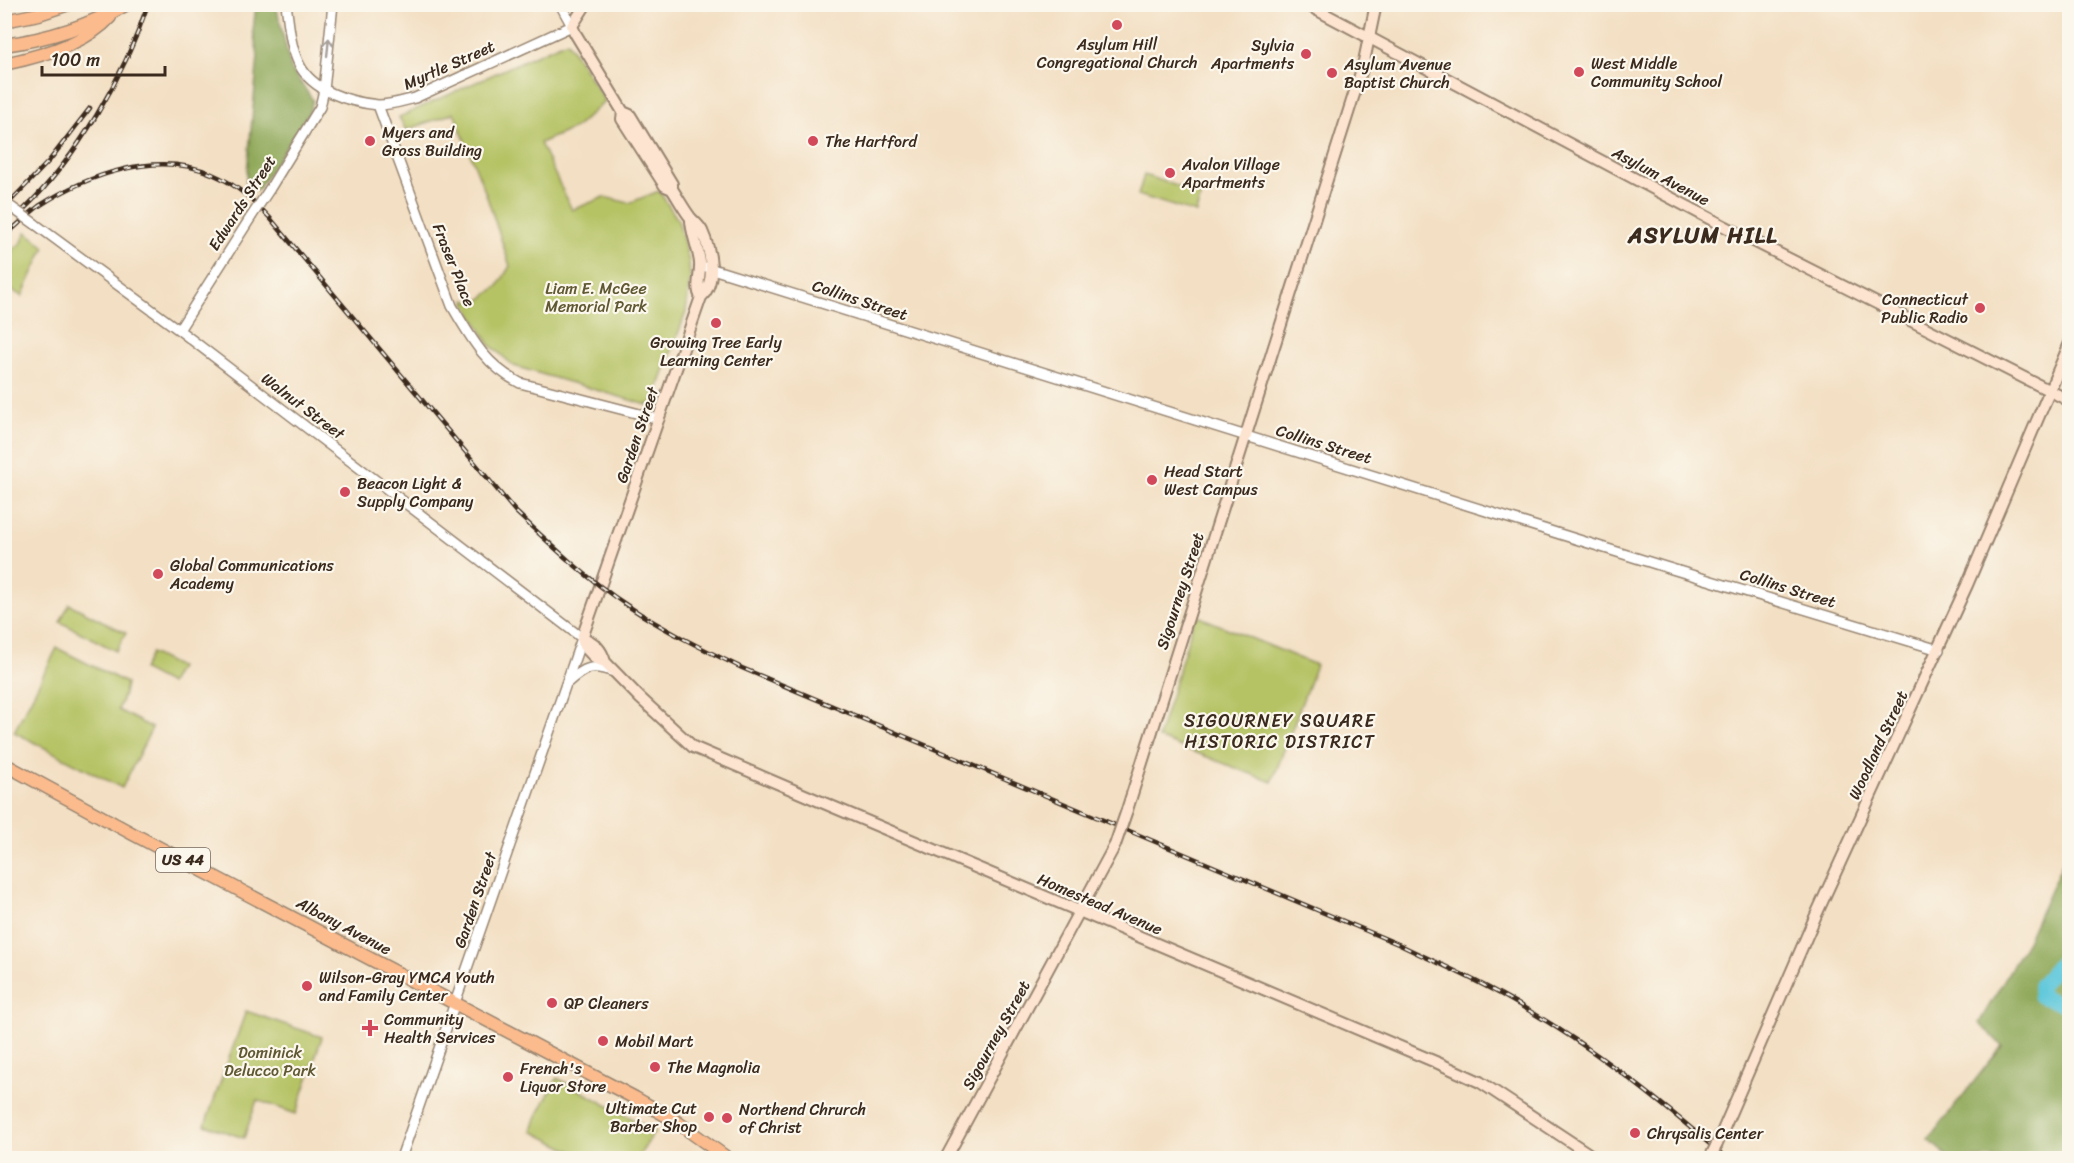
<svg xmlns="http://www.w3.org/2000/svg" width="2074" height="1163" font-family="Sriracha,sans-serif">
<style>
.green{fill:#b6c365;stroke:#787642;stroke-width:1.5}
.forest{fill:#90a95a;stroke:#666a3c;stroke-width:1.5}
.lines{fill:none;stroke-linecap:round;stroke-linejoin:round}
.river{stroke:#5fc8db;stroke-width:15}
.tertiary-casing{stroke:#978470;stroke-width:12}
.secondary-casing{stroke:#978470;stroke-width:14}
.trunk-casing{stroke:#978470;stroke-width:15}
.motorway-casing{stroke:#978470;stroke-width:15}
.tertiary{stroke:#fff;stroke-width:9}
.secondary{stroke:#fde4d1;stroke-width:10}
.trunk{stroke:#fbbb8d;stroke-width:12}
.motorway{stroke:#fbbb8d;stroke-width:12}
.rail-casing{stroke:#3b2a1e;stroke-width:4.5}
.rail{stroke:#fbf7ec;stroke-width:2;stroke-dasharray:7;stroke-linecap:butt}
.tertiary-bridge-casing{stroke:#978470;stroke-width:12;stroke-linecap:butt}
.secondary-bridge-casing{stroke:#978470;stroke-width:14;stroke-linecap:butt}
.tertiary-bridge{stroke:#fff;stroke-width:9}
.secondary-bridge{stroke:#fde4d1;stroke-width:10}
.oneway{stroke:#a79f9a}
.poi-dot{fill:#d1495b;stroke:#fbf7ec;stroke-width:2}
.labels{text-anchor:middle;dominant-baseline:central;stroke-width:4.5;stroke-linejoin:round;paint-order:stroke}
.shield{fill:#fbf7ec;stroke:#75685c;stroke-width:1.5}
.shield-label{font-size:15px;font-weight:bold;fill:#3b2a1e}
.poi-label{font-size:16px;fill:#3b2a1e;stroke:#fbf7ec;text-anchor:start}
.street-label{font-size:16px;fill:#3b2a1e;stroke:#fbf7ec}
.park-label{font-size:16px;fill:#605833;stroke:#fbf7ec}
.neighbourhood-label{font-size:18px;letter-spacing:1.5px;fill:#3b2a1e;stroke:#fbf7ec}
.district-label{font-size:22px;font-weight:bold;letter-spacing:1.5px;fill:#3b2a1e;stroke:#fbf7ec}
</style>
<rect width="100%" height="100%" fill="#fbf7ec"/>
<filter id="ink" filterUnits="userSpaceOnUse"><feTurbulence type="fractalNoise" baseFrequency=".0167" numOctaves="2"/><feDisplacementMap in="SourceGraphic" scale="12" xChannelSelector="R" yChannelSelector="G"/><feConvolveMatrix kernelMatrix="1 2 1 2 8 2 1 2 1" color-interpolation-filters="sRGB"/></filter>
<filter id="wash" filterUnits="userSpaceOnUse"><feTurbulence type="fractalNoise" baseFrequency=".008" numOctaves="4" result="noise"/><feDisplacementMap in="SourceGraphic" scale="24" xChannelSelector="R" yChannelSelector="G"/><feGaussianBlur stdDeviation="1.35" result="paint"/><feColorMatrix in="noise" values="0 0 0 0 0 0 0 0 0 0 0 0 0 0 0 0 0 1.4 0 .05"/><feComposite in="paint" operator="in"/></filter>
<g filter="url(#wash)">
<rect width="100%" height="100%" fill="#f3dfc3"/>
<path class="green" d="M567,41L605,101L575,128L540,143L572,210L604,197L629,203L659,191L678,220L689,262L690,279L686,312L653,402L647,405L514,366L490,345L467,306L465,300L476,303L498,286L510,266L486,194L454,113L406,130L399,117Z
M1144,175L1201,194L1196,213L1138,195Z
M26,232L45,247L22,296L5,287V256L22,242Z
M69,604L126,633L116,651L60,622Z
M1200,617L1316,665L1272,782L1158,738L1194,620Z
M57,648L126,683L124,694L118,710L152,728L122,788L14,732Z
M151,653L179,667L170,684L143,670Z
M246,1011L322,1037L296,1114L257,1100L244,1138L205,1125Z
M557,1078L655,1131L638,1158H595L567,1149L532,1131L536,1118Z"/>
<path class="forest" d="M256,5H276L291,69L313,100L309,112L257,191L246,182L258,56L253,31Z
M2069,849V1158H1950L1928,1140L2002,1046L1979,1023L2027,941Z"/>
<g class="lines">
<path class="river" d="M2070,951L2041,985L2040,996L2059,1003L2070,1004"/>
</g>
</g>
<g filter="url(#ink)">
<g class="lines">
<defs>
<path id="tertiary" d="M286,4C289,24 290,46 299,64C312,91 349,102 378,105C391,105 403,101 415,98L572,26L560,4
M378,105L452,306C471,338 485,365 520,383L659,419
M269,190L320,107L324,90L333,4
M35,224L179,330L582,638L401,1158
M706,267L1662,566L1939,650
M179,330L251,217
M567,683C585,667 591,664 614,672"/>
<path id="secondary" d="M586,4L572,26L575,33L623,112L622,119L665,186L672,189
M1306,4L1722,225L2070,401
M691,219C690,229 699,250 700,263C701,274 695,288 701,297
M582,638L584,646L596,659L605,662L640,698L693,747L812,798L1438,1063L1480,1082L1595,1158
M582,638L701,297C718,281 710,249 702,231C699,225 694,222 690,217C683,208 678,198 672,189V184L630,115L623,112
M582,638C594,641 602,650 605,662
M1127,810L1363,66L1376,4
M1717,1144L1816,915L1967,585L2070,343
M946,1158L1115,845"/>
<path id="trunk" d="M4,764L133,834L635,1098L674,1120L727,1158"/>
<path id="motorway" d="M4,5L8,4
M4,21L39,14L69,4
M4,45C48,39 89,26 127,4
M4,64C38,57 86,44 110,17"/>
</defs>
<use href="#tertiary" class="tertiary-casing"/>
<use href="#secondary" class="secondary-casing"/>
<use href="#trunk" class="trunk-casing"/>
<use href="#motorway" class="motorway-casing"/>
<use href="#tertiary" class="tertiary"/>
<use href="#secondary" class="secondary"/>
<use href="#trunk" class="trunk"/>
<use href="#motorway" class="motorway"/>
<defs>
<path id="rail" d="M4,208L49,161L90,108
M22,211C77,158 124,77 148,4
M4,236C16,227 27,215 39,206C87,175 156,150 212,174C236,184 253,200 270,218L515,511C551,545 587,579 628,606C664,630 703,649 742,668L1398,944C1435,962 1473,978 1509,999C1588,1043 1658,1099 1726,1158"/>
</defs>
<use href="#rail" class="rail-casing"/>
<use href="#rail" class="rail"/>
<defs>
<path id="tertiary-bridge" d="M4,202L35,224
M251,217L269,190"/>
<path id="secondary-bridge" d="M1115,845L1127,810
M1711,1156L1717,1144"/>
</defs>
<use href="#tertiary-bridge" class="tertiary-bridge-casing"/>
<use href="#secondary-bridge" class="secondary-bridge-casing"/>
<use href="#tertiary-bridge" class="tertiary-bridge"/>
<use href="#secondary-bridge" class="secondary-bridge"/>
</g>
<defs><path id="oneway-shaft" d="M-6 0H5M1.5-3L5.5 0L1.5 3" fill="none" stroke-width="1.6" stroke-linecap="round" stroke-linejoin="round" transform="scale(1.5)"/></defs>
<use class="oneway" href="#oneway-shaft" transform="translate(328 47) rotate(-84)"/>
</g>
<g class="poi-dot">
<circle cx="1117" cy="25" r="6"/>
<circle cx="1306" cy="54" r="6"/>
<circle cx="1579" cy="72" r="6"/>
<circle cx="1332" cy="73" r="6"/>
<circle cx="370" cy="141" r="6"/>
<circle cx="813" cy="141" r="6"/>
<circle cx="1170" cy="173" r="6"/>
<circle cx="1980" cy="308" r="6"/>
<circle cx="716" cy="323" r="6"/>
<circle cx="1152" cy="480" r="6"/>
<circle cx="345" cy="492" r="6"/>
<circle cx="158" cy="574" r="6"/>
<circle cx="307" cy="986" r="6"/>
<circle cx="552" cy="1003" r="6"/>
<path d="M367 1019h6v6h6v6h-6v6h-6v-6h-6v-6h6z"/>
<circle cx="603" cy="1041" r="6"/>
<circle cx="655" cy="1067" r="6"/>
<circle cx="508" cy="1077" r="6"/>
<circle cx="709" cy="1117" r="6"/>
<circle cx="727" cy="1118" r="6"/>
<circle cx="1635" cy="1133" r="6"/>
</g>
<g class="labels">
<rect class="shield" x="156" y="848" width="54" height="24" rx="4.5"/>
<g class="shield-label">
<text x="183" y="860">US 44</text>
</g>
<g class="poi-label">
<text x="1117" y="44" text-anchor="middle">Asylum Hill<tspan x="1117" dy="18">Congregational Church</tspan></text>
<text x="1294" y="45" text-anchor="end">Sylvia<tspan x="1294" dy="18">Apartments</tspan></text>
<text x="1591" y="63">West Middle<tspan x="1591" dy="18">Community School</tspan></text>
<text x="1344" y="64">Asylum Avenue<tspan x="1344" dy="18">Baptist Church</tspan></text>
<text x="382" y="132">Myers and<tspan x="382" dy="18">Gross Building</tspan></text>
<text x="825" y="141">The Hartford</text>
<text x="1182" y="164">Avalon Village<tspan x="1182" dy="18">Apartments</tspan></text>
<text x="1968" y="299" text-anchor="end">Connecticut<tspan x="1968" dy="18">Public Radio</tspan></text>
<text x="716" y="342" text-anchor="middle">Growing Tree Early<tspan x="716" dy="18">Learning Center</tspan></text>
<text x="1164" y="471">Head Start<tspan x="1164" dy="18">West Campus</tspan></text>
<text x="357" y="483">Beacon Light &amp;<tspan x="357" dy="18">Supply Company</tspan></text>
<text x="170" y="565">Global Communications<tspan x="170" dy="18">Academy</tspan></text>
<text x="319" y="977">Wilson-Gray YMCA Youth<tspan x="319" dy="18">and Family Center</tspan></text>
<text x="564" y="1003">QP Cleaners</text>
<text x="384" y="1019">Community<tspan x="384" dy="18">Health Services</tspan></text>
<text x="615" y="1041">Mobil Mart</text>
<text x="667" y="1067">The Magnolia</text>
<text x="520" y="1068">French's<tspan x="520" dy="18">Liquor Store</tspan></text>
<text x="697" y="1108" text-anchor="end">Ultimate Cut<tspan x="697" dy="18">Barber Shop</tspan></text>
<text x="739" y="1109">Northend Chrurch<tspan x="739" dy="18">of Christ</tspan></text>
<text x="1647" y="1133">Chrysalis Center</text>
</g>
<g class="street-label">
<text transform="translate(449 65) rotate(-24)">Myrtle Street</text>
<text transform="translate(1661 176) rotate(28)">Asylum Avenue</text>
<text transform="translate(242 203) rotate(-57)">Edwards Street</text>
<text transform="translate(454 265) rotate(68)">Fraser Place</text>
<text transform="translate(860 300) rotate(18)">Collins Street</text>
<text transform="translate(303 406) rotate(37)">Walnut Street</text>
<text transform="translate(637 435) rotate(-71)">Garden Street</text>
<text transform="translate(1324 444) rotate(17)">Collins Street</text>
<text transform="translate(1788 588) rotate(17)">Collins Street</text>
<text transform="translate(1180 591) rotate(-72)">Sigourney Street</text>
<text transform="translate(1878 745) rotate(-65)">Woodland Street</text>
<text transform="translate(475 900) rotate(-71)">Garden Street</text>
<text transform="translate(1100 904) rotate(23)">Homestead Avenue</text>
<text transform="translate(344 926) rotate(28)">Albany Avenue</text>
<text transform="translate(996 1035) rotate(-61)">Sigourney Street</text>
</g>
<g class="park-label">
<text x="596" y="288">Liam E. McGee<tspan x="596" dy="18">Memorial Park</tspan></text>
<text x="270" y="1052">Dominick<tspan x="270" dy="18">Delucco Park</tspan></text>
</g>
<g class="neighbourhood-label">
<text x="1280" y="721">SIGOURNEY SQUARE<tspan x="1280" dy="21">HISTORIC DISTRICT</tspan></text>
</g>
<g class="district-label">
<text x="1703" y="235">ASYLUM HILL</text>
</g>
</g>
<rect width="2074" height="1163" fill="none" stroke="#fbf7ec" stroke-width="24"/>
<path d="M42 66v9h123v-9" fill="none" stroke="#3b2a1e" stroke-width="3"/>
<text x="51" y="66" font-size="18" fill="#3b2a1e" stroke="#fbf7ec" stroke-width="4.5" paint-order="stroke">100 m</text>
</svg>
